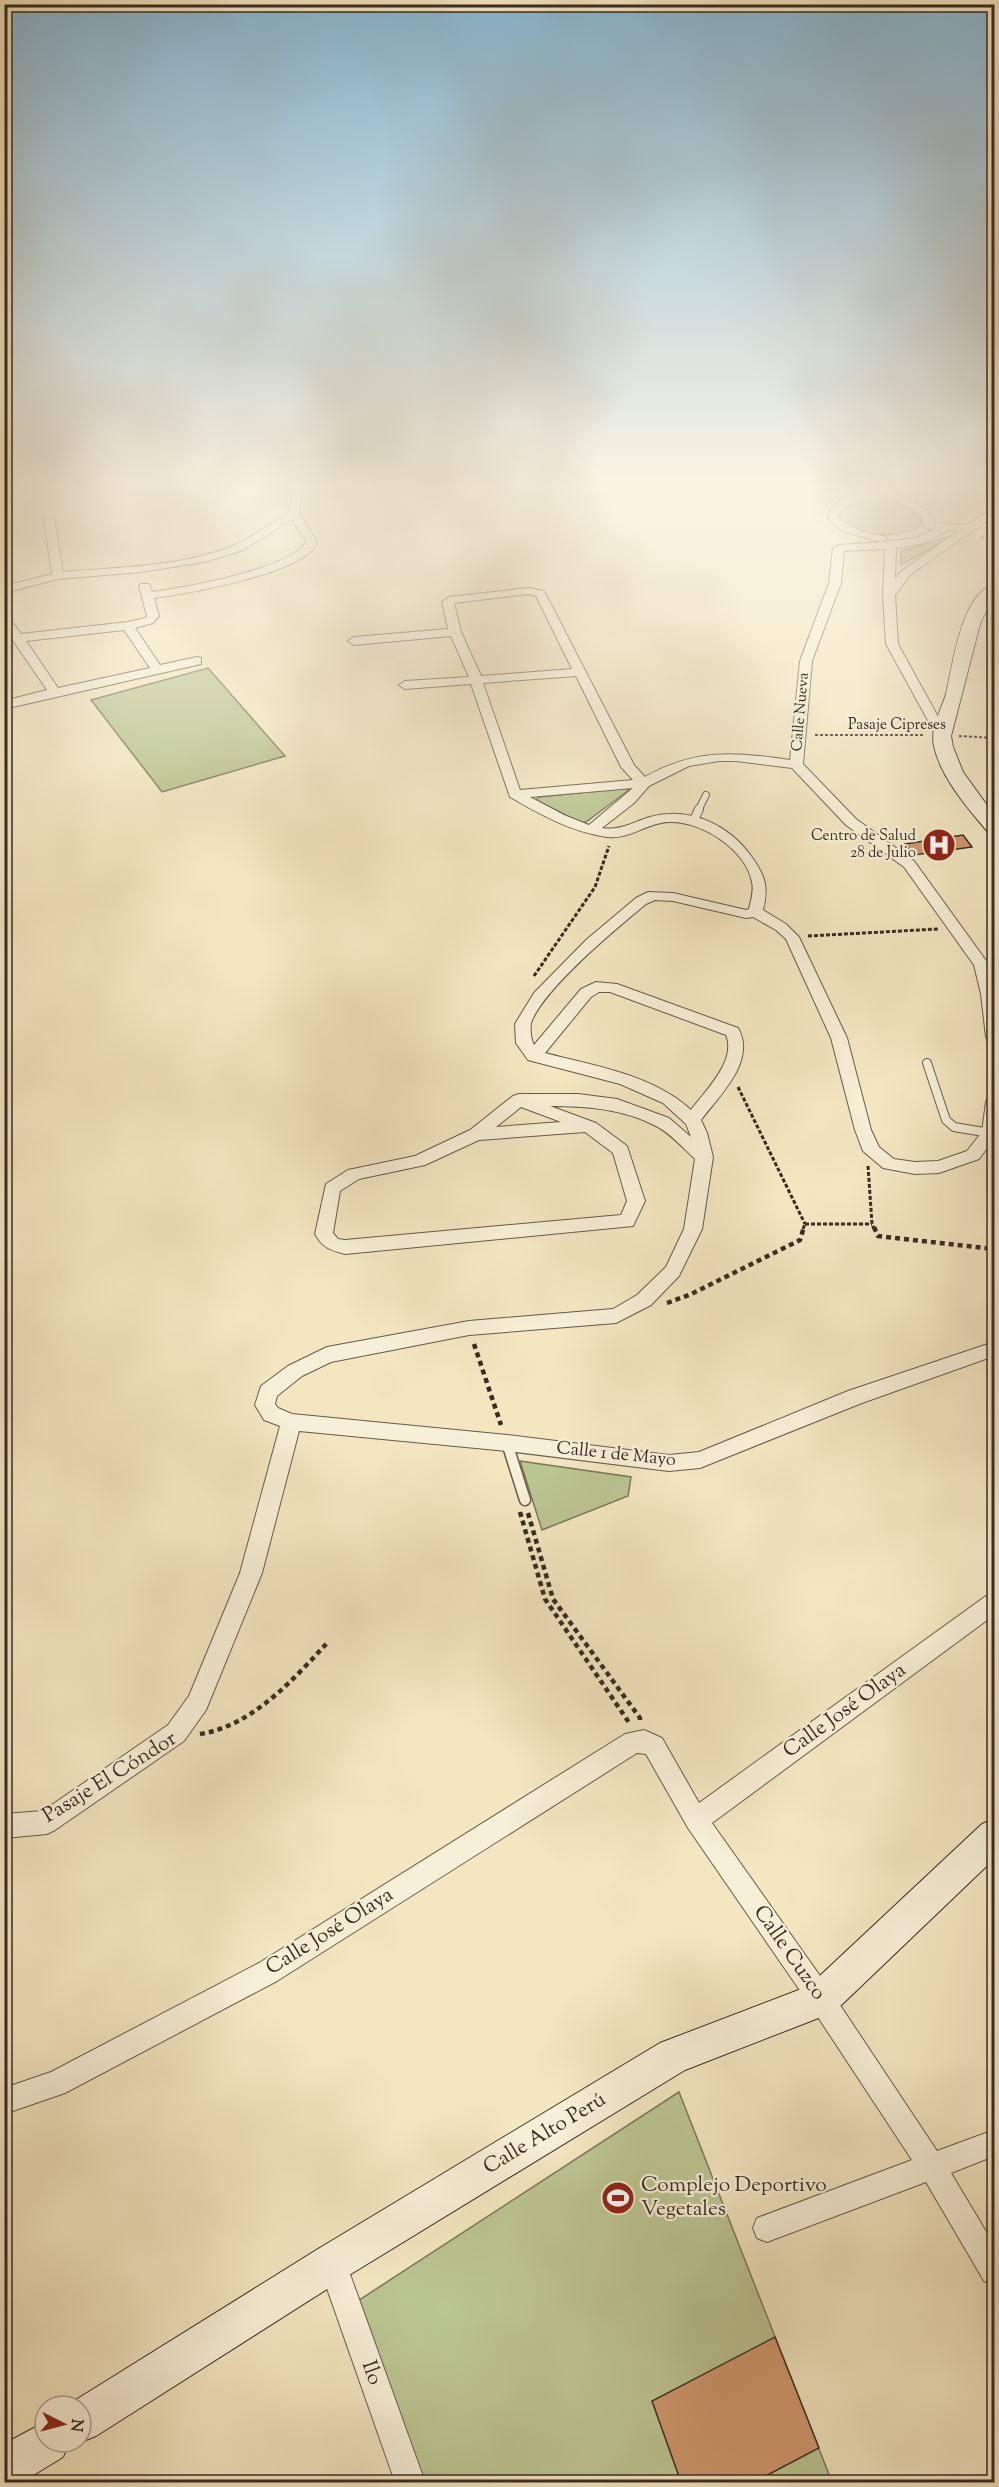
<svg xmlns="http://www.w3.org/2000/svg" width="999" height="2487" font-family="'Sorts Mill Goudy',serif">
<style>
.green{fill:#bbc592;stroke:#7a785c;stroke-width:1.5}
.building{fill:#cf976d;stroke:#382b25;stroke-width:1.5}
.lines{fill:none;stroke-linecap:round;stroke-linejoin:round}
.lane-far2-casing{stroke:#675a4c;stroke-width:8}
.lane-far1-casing{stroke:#675a4c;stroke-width:10}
.lane-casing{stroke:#675a4c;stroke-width:13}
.street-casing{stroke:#675a4c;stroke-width:2}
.secondary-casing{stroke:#382b25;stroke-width:2}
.path-far2{stroke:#382b25;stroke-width:2;stroke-dasharray:3 2;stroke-linecap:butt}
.path-far1{stroke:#382b25;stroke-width:3;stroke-dasharray:4 2;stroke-linecap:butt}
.path{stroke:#382b25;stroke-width:4.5;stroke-dasharray:5 4;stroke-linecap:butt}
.lane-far2{stroke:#f7efd7;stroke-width:6}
.lane-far1{stroke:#f7efd7;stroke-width:8}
.lane{stroke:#f7efd7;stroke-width:10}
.street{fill:#f7efd7;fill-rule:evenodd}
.secondary{fill:#f7efd7;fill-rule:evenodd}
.labels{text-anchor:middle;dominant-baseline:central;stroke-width:4.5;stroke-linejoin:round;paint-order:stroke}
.far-street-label{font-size:15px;fill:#382b25;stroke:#f7efd7}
.far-poi-label{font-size:15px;fill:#382b25;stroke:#f7efd7;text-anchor:end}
.street-label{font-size:18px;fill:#382b25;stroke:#f7efd7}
.near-street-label{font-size:21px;fill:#382b25;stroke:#f7efd7}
.near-poi-label{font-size:21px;fill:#382b25;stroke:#f7efd7;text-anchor:start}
</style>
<rect width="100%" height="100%" fill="#f3e6c1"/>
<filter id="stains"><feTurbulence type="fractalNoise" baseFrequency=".00333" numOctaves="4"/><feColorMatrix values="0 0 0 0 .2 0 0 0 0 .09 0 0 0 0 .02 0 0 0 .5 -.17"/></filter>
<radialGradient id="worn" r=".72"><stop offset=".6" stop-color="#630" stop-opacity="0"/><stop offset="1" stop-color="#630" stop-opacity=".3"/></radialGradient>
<path class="green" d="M864,500C883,501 913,499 921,520L920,526C903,539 840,540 840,512L853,503Z
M953,536L901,565V551Z
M208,668L285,756L162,792L91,700Z
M625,788L629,790L586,822H579L536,800L539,797Z
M520,1461L631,1477L628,1496L542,1530Z
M679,2092L832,2482H414L353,2304Z"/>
<path class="building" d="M963,835L972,847L914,855L905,844Z
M775,2337L819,2448L754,2482H681L652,2401Z"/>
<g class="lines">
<defs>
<path id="lane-far2" d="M698,811L706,795"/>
<path id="lane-far1" d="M694,820L699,809
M927,1063L946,1120L954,1127L990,1133"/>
<path id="lane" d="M507,1443L525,1500"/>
<path id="street" d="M293,490H303L299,513L317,542C309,573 184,594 154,598L159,616L153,623L135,628L160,665L197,657L201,658V664L4,709V701L47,690L4,627V615L8,616L21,634L128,622L145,618L147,616L139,586L141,584H149L152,592C187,587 286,570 307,542L292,519L243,550L204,562L141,572L58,579L4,593V586L52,574L44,519L45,517H53L54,519L63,572C119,567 181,567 233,546C253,538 271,523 289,512ZM124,630L150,668L58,688L26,641Z
M713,490H724L729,497L720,499Z
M949,490H965L994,499V505Z
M870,494C896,495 923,498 935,523L966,525L994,508V516L911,574L895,595L898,644L948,735L942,739L936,735L886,644L883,595L885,549L844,551L841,583L812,661L803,764L856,819L914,861L987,962L994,985V1042L988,1041L986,1037L981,994L974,965L904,867L846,825L792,768L736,761H719L689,766L649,786L634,803L602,828C620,831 633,822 650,817C689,806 728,824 751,856C765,875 769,887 763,910L786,924L799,937L847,1038L871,1130L879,1147L894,1159L915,1162L938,1161L967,1151L982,1132L986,1102L988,1098L994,1096V1139L979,1159L939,1173L915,1174L883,1168L863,1151L855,1130L831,1038L786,939L776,930L753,917L746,918L673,901L655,900L646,904C617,928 543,989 531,1023C530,1029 531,1040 534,1045L581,989L596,982L617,984L738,1028C757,1061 719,1096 701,1120L707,1133L713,1157L702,1229L679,1276L651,1305L616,1323L469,1335L331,1362L302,1376L277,1396L275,1404L278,1408L292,1414L507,1435L669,1455L699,1452L848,1391L994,1342V1356L862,1403L700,1468L669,1471L507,1451L299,1431L262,1573L206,1710L184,1741L55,1830L47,1834L4,1838V1814L43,1811L168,1725L189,1696L240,1573L280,1426L264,1420L255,1405L261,1386L288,1366L327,1347L469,1321L613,1309L637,1295L666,1267L684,1229L695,1159C683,1148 670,1133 656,1126C623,1109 587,1106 550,1106L596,1123L627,1146L645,1201L633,1226L345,1254C330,1250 323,1248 315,1234L326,1184L348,1170L415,1156L470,1130L513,1096L519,1094H578L617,1099L669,1118L691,1137L686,1124L663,1103L620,1084L528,1060L516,1043L515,1024L534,993L586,940L636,898L648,892L673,893L746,910L749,909C751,900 754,891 752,882C746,849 700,820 668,822C647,823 629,840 607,837C572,832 541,815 510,797L471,684L405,689L399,685L405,681L469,677L451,636L354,645L348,641L354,637L448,629L442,602L449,597L529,588L544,591L634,765L645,777C696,748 734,752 790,760L800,661L829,583L833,548L839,545L882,542L842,531L828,518C830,499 854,496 870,494ZM870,501C894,501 919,503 925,528L935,529L917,538L882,542L887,539L886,537L860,531L839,518V513L852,503ZM948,530L958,531L903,570L895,579L896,548L925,543ZM529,594L536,596L572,669L481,676L461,632L454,603ZM576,676L621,767L633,780L520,790L483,683ZM633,788L589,825L564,815L530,797ZM599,992H610L726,1035C737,1061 705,1091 691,1110C652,1074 594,1066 545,1053L591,997ZM521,1107L561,1122L496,1127ZM585,1132L613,1153L627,1201L621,1215L345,1240L338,1239L333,1233L340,1191L359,1179L425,1165L479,1140Z
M994,1593V1615L712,1823L830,1990L937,2151L994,2130V2156L951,2173L994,2245V2285L984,2281L926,2182L767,2242L757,2238L753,2228L757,2218L912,2160L812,2008L688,1828L646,1754L637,1753L277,1981L65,2093L4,2114V2088L51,2072L259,1963L625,1734L644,1730L662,1738L699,1803L986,1596Z
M332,2249L342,2253L346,2263L425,2482H395L318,2263L322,2253Z"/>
<path id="secondary" d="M994,585C995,599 986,610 980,624L951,736L953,747L963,772L994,815V833L987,831C967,807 941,778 934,746C930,727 941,711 946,694C953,666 961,593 994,585Z
M994,1819V1859L834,2012L685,2070L346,2277L96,2436L81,2442V2406H66L318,2249L660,2043L809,1986L982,1824Z
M45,2422V2442H69L63,2457L22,2482H4V2444Z"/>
</defs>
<use href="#lane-far2" class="lane-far2-casing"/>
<use href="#lane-far1" class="lane-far1-casing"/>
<use href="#lane" class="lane-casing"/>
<use href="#street" class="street-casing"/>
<use href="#secondary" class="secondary-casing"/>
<path class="path-far2" d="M981,537L994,542
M815,735H925
M959,736L994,738"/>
<path class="path-far1" d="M808,936L938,929
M534,976L595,887L609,846
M738,1087L805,1224
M868,1166L872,1224L874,1229
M805,1224H872
M803,1229L805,1224"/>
<path class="path" d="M874,1227L878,1236L994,1249
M667,1303L689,1295L800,1240L804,1227
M474,1344L501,1425
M520,1512L545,1599L630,1724
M528,1513L553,1599L640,1718V1723
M200,1734C252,1726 293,1680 327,1643"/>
<use href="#lane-far2" class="lane-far2"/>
<use href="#lane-far1" class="lane-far1"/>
<use href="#lane" class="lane"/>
<use href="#street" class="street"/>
<use href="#secondary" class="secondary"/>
</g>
<linearGradient id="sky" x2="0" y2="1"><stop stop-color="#89b8d3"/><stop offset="0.58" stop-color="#faf4e3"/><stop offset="1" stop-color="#faf4e3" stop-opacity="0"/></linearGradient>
<rect width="999" height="838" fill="url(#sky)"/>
<defs>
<symbol id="hospital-disc" viewBox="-11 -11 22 22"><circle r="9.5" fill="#8f2418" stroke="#f7efd7"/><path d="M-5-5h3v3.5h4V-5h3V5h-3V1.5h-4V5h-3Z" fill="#fff"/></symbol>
<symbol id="stadium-disc" viewBox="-11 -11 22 22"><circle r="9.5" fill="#8f2418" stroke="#f7efd7"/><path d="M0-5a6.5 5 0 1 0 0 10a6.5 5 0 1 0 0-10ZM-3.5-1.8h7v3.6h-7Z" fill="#fff"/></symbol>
</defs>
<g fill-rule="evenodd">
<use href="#hospital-disc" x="920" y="826" width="38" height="38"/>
<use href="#stadium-disc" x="599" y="2179" width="38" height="38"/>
</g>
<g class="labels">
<g class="far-street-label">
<text transform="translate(801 712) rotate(-85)">Calle Nueva</text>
<text x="897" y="725">Pasaje Cipreses</text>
</g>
<g class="far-poi-label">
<text x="916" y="836">Centro de Salud<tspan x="916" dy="17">28 de Julio</tspan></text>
</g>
<g class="street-label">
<text transform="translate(616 1455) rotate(6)">Calle 1 de Mayo</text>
</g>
<g class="near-street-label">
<text transform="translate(845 1711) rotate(-36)">Calle José Olaya</text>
<text transform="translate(110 1778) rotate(-32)">Pasaje El Cóndor</text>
<text transform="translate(330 1932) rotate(-32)">Calle José Olaya</text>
<text transform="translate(789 1953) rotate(55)">Calle Cuzco</text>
<text transform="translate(545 2134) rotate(-31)">Calle Alto Perú</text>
<text transform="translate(371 2373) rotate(70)">Ilo</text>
</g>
<g class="near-poi-label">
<text x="641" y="2186">Complejo Deportivo<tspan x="641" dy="24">Vegetales</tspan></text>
</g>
</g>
<rect width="999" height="2487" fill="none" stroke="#f3e6c1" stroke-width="24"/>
<rect x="6" y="6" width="987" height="2475" fill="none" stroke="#382b25" stroke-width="3"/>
<rect x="12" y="12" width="975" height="2463" fill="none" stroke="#382b25" stroke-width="1.5"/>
<g transform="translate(63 2424) rotate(96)"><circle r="28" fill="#f7efd7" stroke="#aba190" stroke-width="1.5"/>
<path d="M0-4.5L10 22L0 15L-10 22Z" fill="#8f2418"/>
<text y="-9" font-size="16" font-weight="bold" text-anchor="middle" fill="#382b25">N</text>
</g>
<rect width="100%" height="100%" filter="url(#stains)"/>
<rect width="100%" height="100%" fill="url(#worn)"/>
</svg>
